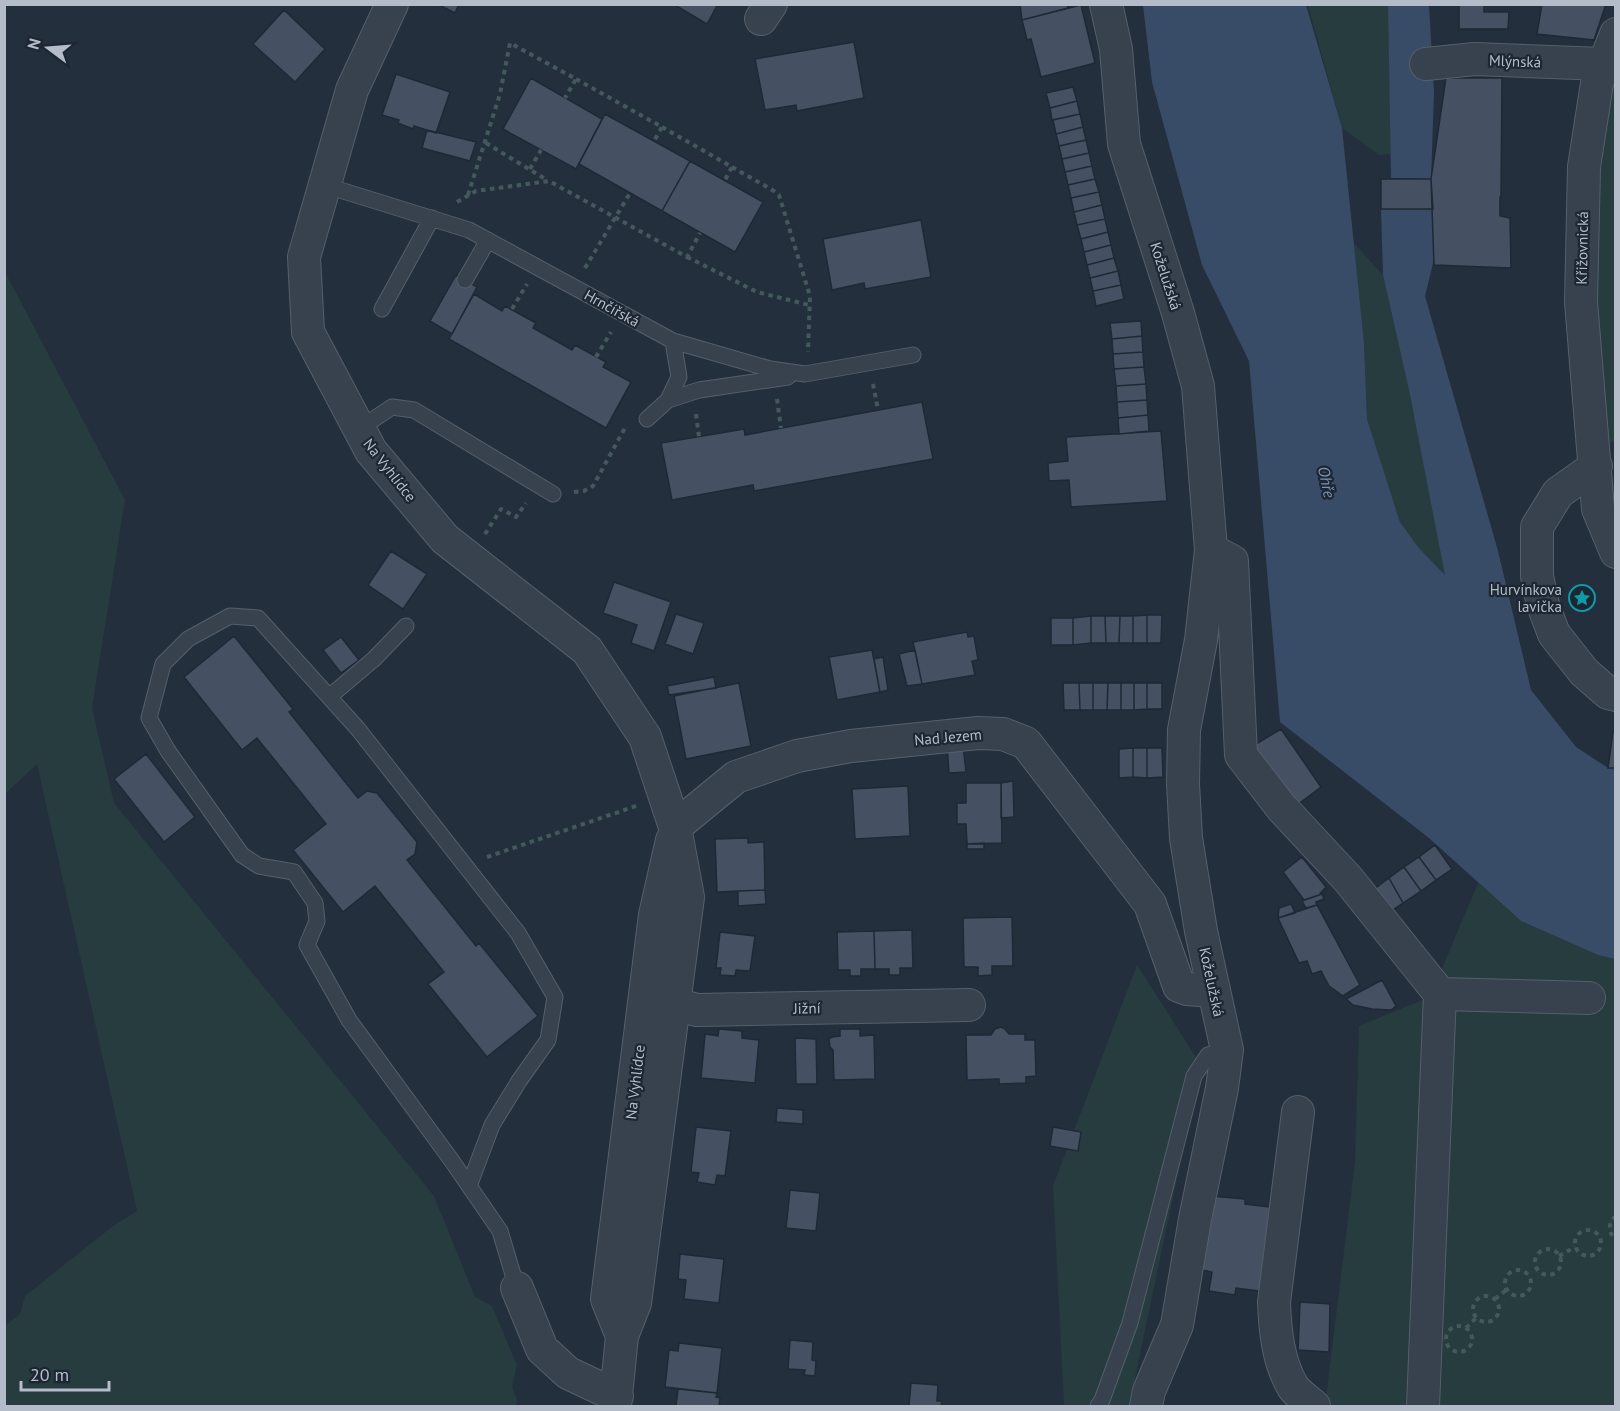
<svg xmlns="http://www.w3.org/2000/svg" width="1620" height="1411" font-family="'PT Sans',sans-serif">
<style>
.green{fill:#263c3f}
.water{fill:#394c67}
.building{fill:#455162;stroke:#1f2835;stroke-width:1.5}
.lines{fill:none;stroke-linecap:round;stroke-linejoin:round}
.lane-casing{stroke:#565f6c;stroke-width:17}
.street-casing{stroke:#565f6c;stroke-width:34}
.path{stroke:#44595c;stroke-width:4;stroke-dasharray:4.5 4.5;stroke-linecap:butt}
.lane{stroke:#38414e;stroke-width:15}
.street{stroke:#38414e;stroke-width:32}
.labels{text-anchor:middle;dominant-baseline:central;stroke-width:4.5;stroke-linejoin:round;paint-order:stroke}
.street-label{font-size:15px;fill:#b4bcc9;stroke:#1d2633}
.poi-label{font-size:15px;fill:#b4bcc9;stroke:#1d2633;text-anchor:end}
.water-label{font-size:16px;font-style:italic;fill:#7c92b1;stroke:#1d2633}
</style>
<rect width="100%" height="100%" fill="#242f3e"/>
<path class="green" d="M1308,5H1388L1391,154L1379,155L1342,128Z
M1615,76L1616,440L1608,444L1589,267L1611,86Z
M1353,242L1383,275L1409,390L1446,576L1418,547L1400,522L1367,419L1364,343Z
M4,270L125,500L92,708L114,803L434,1196L475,1297L492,1306L517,1365L512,1387L517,1400L516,1406H5V1326L20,1314L25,1296L113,1226L137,1211L37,764L5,794Z
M1478,883L1521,921L1598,955L1615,959V1406H1325L1355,1162L1359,1026L1430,997Z
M1137,965L1201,1065L1129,1406H1064L1053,1186Z"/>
<path class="water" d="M1143,5H1306L1342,128L1364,343L1367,419L1400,522L1418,547L1445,575L1409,390L1383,275L1381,209H1433V263L1425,296L1498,551L1531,690L1576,747L1608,768H1615V959L1598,955L1521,921L1429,838L1280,722L1249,361L1202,265L1152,82Z
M1388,5H1429L1434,92L1431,179L1391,178Z"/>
<path class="building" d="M437,4H459L455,13Z
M673,4H718L707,24Z
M1020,4H1067L1068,8L1022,20Z
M1459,4H1484V12H1509L1508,29H1459Z
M1542,4L1559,5L1606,4L1594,40L1537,34Z
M1081,5L1095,63L1041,77L1031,39L1027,40L1022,20Z
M284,10L325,49L295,82L253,44Z
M854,42L864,98L797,111L796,105L765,110L755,59Z
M396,74L450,92L436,133L414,126L413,129L398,123L399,120L382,115Z
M531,78L602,119L576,169L503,129Z
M1446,78H1502L1501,197H1500V216L1510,218L1511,268L1434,265L1431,179Z
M1073,87L1077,101L1050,108L1046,93Z
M1077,101L1080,114L1052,120L1050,108Z
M605,114L690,161L662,211L579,164Z
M1080,114L1083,127L1056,134L1053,120Z
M1083,127L1086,140L1059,146L1056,134Z
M427,130L476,142L470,161L422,148Z
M1086,140L1089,153L1062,159L1059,146Z
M1089,153L1092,166L1065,172L1062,159Z
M690,161L763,202L735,252L662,211Z
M1092,166L1095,179L1068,185L1065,172Z
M1095,179L1099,192L1071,198L1068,185Z
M1381,179H1431L1433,209H1381Z
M1099,192L1102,205L1074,212L1071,198Z
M1102,205L1105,219L1077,225L1074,212Z
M1105,219L1108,232L1081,239L1077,225Z
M921,220L931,277L865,289L864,283L832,290L823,239Z
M1108,232L1111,245L1084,252L1081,239Z
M1111,245L1114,258L1087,265L1084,252Z
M1114,258L1118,271L1090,278L1087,265Z
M1118,271L1121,285L1093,291L1090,278Z
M456,275L477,287L452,334L430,321Z
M1121,285L1124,299L1096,306L1093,291Z
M474,294L502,311L505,306L536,323L533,328L572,350L575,345L606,362L603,367L631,382L606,428L449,339Z
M1141,321L1142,336L1112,339L1110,323Z
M1142,336L1143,352L1113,354L1112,339Z
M1143,352L1144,367L1114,369L1113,354Z
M1144,367L1146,384L1116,386L1114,369Z
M1146,384L1147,400L1117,402L1116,386Z
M1147,400L1148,415L1118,418L1117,402Z
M922,402L933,459L754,491L753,485L672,500L661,443L744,429L745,435Z
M1148,415L1149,431L1119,434L1118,418Z
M1161,431L1167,501L1071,507L1069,480L1049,481L1048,463L1068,461L1066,437Z
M391,551L427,574L403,609L368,585Z
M614,582L671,602L654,651L631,643L637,625L603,613Z
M676,614L704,623L693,654L665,644Z
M1147,615V643H1133V616Z
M1147,615H1162L1161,643H1147Z
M1091,616H1105L1106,643H1091Z
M1091,616V643L1073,645V618Z
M1105,616H1120L1119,643H1106Z
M1120,616H1133V643H1119Z
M1051,618H1073V645H1051Z
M967,632L968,637L974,636L978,660L972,661L975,675L922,684L913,642Z
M234,636L293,709L289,712L358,798L367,791L377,793L417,842L415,854L407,860L476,946L479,943L538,1016L487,1057L428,984L444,972L375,886L343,912L293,850L326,824L257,738L242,750L184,677Z
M341,637L359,660L341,673L323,650Z
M872,650L880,692L837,700L829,657Z
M915,650L922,684L907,686L899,654Z
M883,657L888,690L880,692L874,659Z
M714,677L716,688L669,695L667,686Z
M739,683L751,746L686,759L674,696Z
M1063,683H1079L1080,710H1064Z
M1079,683H1093V710H1080Z
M1093,683H1108L1107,710H1093Z
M1108,683H1121V710H1107Z
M1121,683H1134V710H1121Z
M1134,683H1147V709L1134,710Z
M1147,683H1162V709H1147Z
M1281,729L1321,787L1293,808L1248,749Z
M1613,732H1616V768H1608Z
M947,745H963L966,772L949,773Z
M1133,748H1147V778L1133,777Z
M1133,748V777L1119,778V749Z
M1147,748H1162L1163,777L1147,778Z
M146,754L195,817L164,842L114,779Z
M1013,781L1014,817L1001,818V783Z
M966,783H1001L1002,843L967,844L966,824H957V803H966Z
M908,786L910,836L855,839L852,789Z
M748,838V843L764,842L765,890L717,892L715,839Z
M967,841V844L984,843V849H967Z
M1435,845L1452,869L1436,880L1419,857Z
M1302,857L1326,887L1319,895L1304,900L1283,872Z
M1419,857L1436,880L1421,891L1404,867Z
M1404,867L1421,891L1403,903L1389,878Z
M1389,878L1403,903L1391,911L1373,890Z
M765,890L766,904L738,906V891Z
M1322,894L1324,899L1316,902L1317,905L1306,908L1302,901Z
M1291,904L1295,913L1278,918L1279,908Z
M1317,905L1360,985L1343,996L1329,986L1321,971L1312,974L1307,961L1299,963L1278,918Z
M1012,917L1013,966H992V975L978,976V967H964L963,918Z
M912,930L913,968H900V975H889V969H875L874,931Z
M874,931L875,969H861V976H850V970H838L837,932Z
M720,932L755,936L750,971L736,970L735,976L720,975L721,968H716Z
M1382,980L1396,1006L1391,1010L1372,1009L1353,1005L1346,999Z
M1001,1027L1005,1029L1009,1034H1025V1040H1035L1036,1076L1026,1077V1083L999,1084V1079L967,1080L966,1035H991L995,1029Z
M719,1029L742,1031V1038L759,1040L755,1083L701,1078L705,1034L718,1036Z
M840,1029H860V1036L874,1035L875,1079L834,1080L833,1050L830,1047L829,1039L832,1037L840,1036Z
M795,1038L816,1039L817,1084H796Z
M777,1108L803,1110V1124L776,1122Z
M696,1127L731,1131L725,1176L717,1175L715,1185L697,1182L699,1173L691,1172Z
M1053,1127L1081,1132L1078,1151L1050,1146Z
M790,1190L820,1193L816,1231L786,1228Z
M1211,1196L1245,1199V1204L1270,1207L1263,1264H1267L1260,1291L1236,1288L1235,1295L1209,1291L1212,1272L1202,1270Z
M680,1254L724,1259L719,1303L684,1299L686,1280L678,1279Z
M1300,1302L1330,1304L1329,1352L1298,1350Z
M790,1340L813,1342L812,1360L816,1361L815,1376L804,1375L805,1370L788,1369Z
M679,1343L722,1348L717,1393L665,1387L669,1350L678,1351Z
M911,1383L938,1385L937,1401H942L941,1406H909Z
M678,1389L717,1393L716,1397L720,1398L719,1406H676Z"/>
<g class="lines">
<defs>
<path id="lane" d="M324,185L469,230L673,341L770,369L805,374L913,355
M465,280L488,240
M382,309L432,218
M668,400L699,390L788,377
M647,419L668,400L679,377L673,341
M359,429L392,407L414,410L553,494
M329,697L374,659L406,626
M469,1186L492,1125L519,1081L548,1040L555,997L518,933L358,729L258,618L230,616L188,639L163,664L149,718L168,751L242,855L259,866L294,872L315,903L317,921L307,945L349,1020L452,1161L500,1231L517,1288
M1098,1406L1102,1400L1130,1323L1194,1076L1208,1055L1227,1050"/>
<path id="street" d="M392,4L352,90L304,257L308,332L371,451L445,539L587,650L645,737L675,827L688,897L635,1303L622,1336L615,1406
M1106,4L1116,49L1124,144L1178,313L1198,386L1211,550L1201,640L1184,730L1183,784L1186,838L1201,931L1227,1050L1222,1088L1195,1219L1177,1325L1149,1391L1146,1406
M761,19L771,4
M1616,34L1597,83L1584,167L1581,302L1598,509L1616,552
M1426,64L1475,59L1604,64
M1596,466L1558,493L1537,527V576L1543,605L1554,634L1584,672L1608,693L1616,695
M1211,550L1232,561L1241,755L1281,807L1348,879L1440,994L1589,998
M675,827L736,777L797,756L851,746L978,733L1003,734L1026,743L1150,904L1179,986L1187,989L1214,991
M655,999L697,1010L969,1005
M1298,1112L1274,1302C1275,1330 1278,1362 1293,1387C1298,1394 1308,1401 1314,1406
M517,1288L542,1349L568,1373L617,1396
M622,1336L607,1299L655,915L672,840
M1423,1406L1440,994"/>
</defs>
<use href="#lane" class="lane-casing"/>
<use href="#street" class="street-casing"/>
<path class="path" d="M576,79L662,127L654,141
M662,127L732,167L725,180
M486,143L547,180
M732,167L774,191L779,195L810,296L808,352
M530,169L541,150
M468,195L500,94L510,43L576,79L565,98
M457,202L476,191L549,181L687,257L700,233
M687,257L757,292L809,305
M585,268L630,193
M512,309L527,284
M596,357L611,332
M873,384L878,410
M777,399L781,428
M696,414L699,437
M574,492L584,491L593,486L626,426
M485,534L501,509L516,517L526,503
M487,857L636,806
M1616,1216C1608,1223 1607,1232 1616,1239
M1575 1243a13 13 0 1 1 26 0a13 13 0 1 1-26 0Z
M1535 1262a13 13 0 1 1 26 0a13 13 0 1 1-26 0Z
M1559,1256L1575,1247
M1505 1283a13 13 0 1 1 26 0a13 13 0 1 1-26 0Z
M1473 1309a13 13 0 1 1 26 0a13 13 0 1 1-26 0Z
M1495,1299L1506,1290
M1446 1339a13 13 0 1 1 26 0a13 13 0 1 1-26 0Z
M1466,1328L1476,1318"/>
<use href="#lane" class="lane"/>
<use href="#street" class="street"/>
</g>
<defs>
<symbol id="sight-ring" viewBox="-11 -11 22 22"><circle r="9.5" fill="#1d2633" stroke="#0f9aa8" stroke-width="1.5"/><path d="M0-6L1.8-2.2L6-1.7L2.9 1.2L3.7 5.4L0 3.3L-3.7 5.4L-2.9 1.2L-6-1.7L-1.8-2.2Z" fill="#0f9aa8"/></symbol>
</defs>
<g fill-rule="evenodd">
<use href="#sight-ring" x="1567" y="583" width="30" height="30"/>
</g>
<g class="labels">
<g class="street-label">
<text transform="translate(1515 61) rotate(2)">Mlýnská</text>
<text transform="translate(1582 248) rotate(-89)">Křižovnická</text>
<text transform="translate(1166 276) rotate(72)">Koželužská</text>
<text transform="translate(612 308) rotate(29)">Hrnčířská</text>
<text transform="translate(390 470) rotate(52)">Na Vyhlídce</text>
<text transform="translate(948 737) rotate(-5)">Nad Jezem</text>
<text transform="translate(1212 982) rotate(78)">Koželužská</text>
<text transform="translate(807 1008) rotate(-1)">Jižní</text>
<text transform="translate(635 1082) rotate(-83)">Na Vyhlídce</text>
</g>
<g class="poi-label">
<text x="1562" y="589">Hurvínkova<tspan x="1562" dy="17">lavička</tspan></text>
</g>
<g class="water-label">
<text transform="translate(1327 482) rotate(78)">Ohře</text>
</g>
</g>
<rect width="1620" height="1411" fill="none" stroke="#b4bcc9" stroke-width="12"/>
<g transform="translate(48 48) rotate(286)" stroke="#1d2633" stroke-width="4.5" paint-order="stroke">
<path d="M0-4.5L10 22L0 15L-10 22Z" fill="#b4bcc9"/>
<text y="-9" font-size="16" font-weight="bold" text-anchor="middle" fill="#b4bcc9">N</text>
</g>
<path d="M21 1381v9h88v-9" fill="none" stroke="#b4bcc9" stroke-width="3"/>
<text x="30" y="1381" font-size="18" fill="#b4bcc9" stroke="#1d2633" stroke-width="4.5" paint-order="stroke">20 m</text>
</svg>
